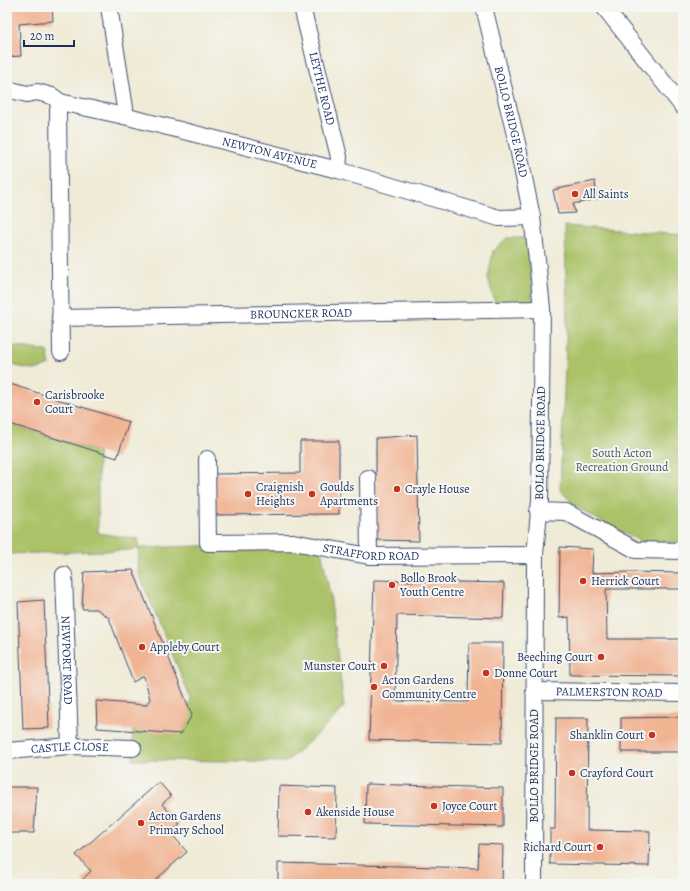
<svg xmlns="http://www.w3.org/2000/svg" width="690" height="891" font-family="Alegreya,serif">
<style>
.green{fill:#abc267;stroke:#637862}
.building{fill:#f1b493}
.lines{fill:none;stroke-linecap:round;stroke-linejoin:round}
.minor-casing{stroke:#3b4b70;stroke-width:18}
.minor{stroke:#fff;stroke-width:16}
.poi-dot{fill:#c8321e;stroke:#f6f6f2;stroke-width:1.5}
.labels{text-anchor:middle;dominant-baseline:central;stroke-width:4;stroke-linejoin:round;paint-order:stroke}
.street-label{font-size:12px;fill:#1b2f5e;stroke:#f6f6f2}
.poi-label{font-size:12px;fill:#1b2f5e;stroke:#f6f6f2;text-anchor:start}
.park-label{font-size:12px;fill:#465b61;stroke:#f6f6f2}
</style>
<rect width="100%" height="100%" fill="#f6f6f2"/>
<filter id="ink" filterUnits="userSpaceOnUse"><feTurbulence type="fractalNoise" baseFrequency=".025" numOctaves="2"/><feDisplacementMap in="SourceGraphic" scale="8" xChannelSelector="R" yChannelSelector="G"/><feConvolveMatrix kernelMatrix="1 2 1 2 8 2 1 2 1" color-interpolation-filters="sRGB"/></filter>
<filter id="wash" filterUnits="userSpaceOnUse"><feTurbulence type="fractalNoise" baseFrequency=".012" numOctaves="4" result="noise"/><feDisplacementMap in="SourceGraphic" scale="16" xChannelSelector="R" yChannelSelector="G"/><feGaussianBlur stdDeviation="0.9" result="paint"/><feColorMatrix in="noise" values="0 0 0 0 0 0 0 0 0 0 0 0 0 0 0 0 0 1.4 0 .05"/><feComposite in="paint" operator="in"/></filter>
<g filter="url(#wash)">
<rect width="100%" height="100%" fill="#f0ebd7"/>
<path class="green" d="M565,226L683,235V543L642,542L597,519L574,505L560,490L567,318Z
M507,238H528L533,304L496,306L488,278L493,251Z
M7,345L47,351L50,365L35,370L7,364Z
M7,423L98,452V533L138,539L139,548L293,543L321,549L330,595L344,707L324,728L286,762L247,761L133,760V728H181L191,699L138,572L139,548L133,550L7,554Z"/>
<g id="blocks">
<path class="building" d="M7,7H52L53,21L19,24L21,56L7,57Z
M595,181L597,199L573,204L575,213L558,214L553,190Z
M7,383L129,422L117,458L7,423Z
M417,435L419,541L376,540V438Z
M300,441H339V514L212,515V474L300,473Z
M560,547L593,549L592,573L627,572L683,573V589H606L607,639H683V676L570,675L569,617L559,618Z
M133,570L192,715L181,734L97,728L96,701L146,705L150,699L144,676L133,682L109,618L97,609H82L84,572Z
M374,580L504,583L503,618L397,615L395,701L468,702L469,643H503L502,743L369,740Z
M44,600L49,728L23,729L18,602Z
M683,717V752H621V718Z
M556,718H588L587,830L650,831L649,866L550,864V829H555Z
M159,782L171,796L162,804L180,824L170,832L187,852L151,884H86L82,880L91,871L76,855Z
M366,784L503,788V827L365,824Z
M279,786L337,788L336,837L278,836Z
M7,787H37L34,833H7Z
M479,844L503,845L502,884H278V863L478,868Z"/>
</g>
</g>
<g filter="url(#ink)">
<use href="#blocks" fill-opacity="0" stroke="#3b4b70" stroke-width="1"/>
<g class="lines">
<defs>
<g id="minor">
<path d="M109,7L125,108L124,116"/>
<path id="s1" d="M302,7L339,157L338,170"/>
<path id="s2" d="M484,7L517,143L532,217L538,269L542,309L540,500L535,555L534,884"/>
<path d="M604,7L683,107"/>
<path id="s3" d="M7,89L27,94L37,92L52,96L60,102L124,116L338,170L499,218L532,217"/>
<path d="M60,102L58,110L61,352"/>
<path id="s4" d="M60,318L542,309"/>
<path id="s5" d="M207,459L208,543L293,542L369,556L535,555"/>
<path d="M368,478L369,556"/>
<path d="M538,511L566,512L636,550L683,551"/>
<path id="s6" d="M64,575L70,746"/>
<path id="s7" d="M534,691L683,693"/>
<path id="s8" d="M7,751L70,746L133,748"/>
</g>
</defs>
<use href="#minor" class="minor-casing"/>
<use href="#minor" class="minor"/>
</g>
</g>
<g class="poi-dot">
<circle cx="575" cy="194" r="4"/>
<circle cx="37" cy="402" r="4"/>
<circle cx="397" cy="489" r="4"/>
<circle cx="248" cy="494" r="4"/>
<circle cx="312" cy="494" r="4"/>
<circle cx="583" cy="581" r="4"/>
<circle cx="392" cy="585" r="4"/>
<circle cx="142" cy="647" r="4"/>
<circle cx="601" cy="657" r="4"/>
<circle cx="384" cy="666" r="4"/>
<circle cx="486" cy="673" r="4"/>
<circle cx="374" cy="687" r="4"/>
<circle cx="652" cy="735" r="4"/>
<circle cx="572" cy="773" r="4"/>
<circle cx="434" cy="806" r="4"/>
<circle cx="308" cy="812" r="4"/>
<circle cx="141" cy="823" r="4"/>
<circle cx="600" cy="847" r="4"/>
</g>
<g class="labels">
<g class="street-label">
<text stroke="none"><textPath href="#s1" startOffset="84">LEYTHE ROAD</textPath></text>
<text stroke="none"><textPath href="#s2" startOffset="118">BOLLO BRIDGE ROAD</textPath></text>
<text stroke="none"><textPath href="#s3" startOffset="272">NEWTON AVENUE</textPath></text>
<text stroke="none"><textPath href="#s4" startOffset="241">BROUNCKER ROAD</textPath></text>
<text transform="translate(540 443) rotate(-89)">BOLLO BRIDGE ROAD</text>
<text stroke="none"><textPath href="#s5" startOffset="248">STRAFFORD ROAD</textPath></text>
<text stroke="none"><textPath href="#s6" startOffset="85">NEWPORT ROAD</textPath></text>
<text stroke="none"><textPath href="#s7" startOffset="75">PALMERSTON ROAD</textPath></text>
<text stroke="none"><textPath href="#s8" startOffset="63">CASTLE CLOSE</textPath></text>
<text transform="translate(534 766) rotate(-90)">BOLLO BRIDGE ROAD</text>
</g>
<g class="poi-label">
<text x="583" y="194">All Saints</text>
<text x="45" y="395">Carisbrooke<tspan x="45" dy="14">Court</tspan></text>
<text x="256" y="487">Craignish<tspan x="256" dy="14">Heights</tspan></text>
<text x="320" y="487">Goulds<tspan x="320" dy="14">Apartments</tspan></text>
<text x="405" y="489">Crayle House</text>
<text x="400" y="578">Bollo Brook<tspan x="400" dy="14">Youth Centre</tspan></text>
<text x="591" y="581">Herrick Court</text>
<text x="150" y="647">Appleby Court</text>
<text x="593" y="657" text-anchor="end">Beeching Court</text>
<text x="376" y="666" text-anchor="end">Munster Court</text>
<text x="494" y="673">Donne Court</text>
<text x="382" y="680">Acton Gardens<tspan x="382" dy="14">Community Centre</tspan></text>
<text x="644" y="735" text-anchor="end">Shanklin Court</text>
<text x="580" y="773">Crayford Court</text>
<text x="442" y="806">Joyce Court</text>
<text x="316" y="812">Akenside House</text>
<text x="149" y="816">Acton Gardens<tspan x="149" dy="14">Primary School</tspan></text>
<text x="592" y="847" text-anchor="end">Richard Court</text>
</g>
<g class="park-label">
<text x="622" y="453">South Acton<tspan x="622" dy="14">Recreation Ground</tspan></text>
</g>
</g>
<rect width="690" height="891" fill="none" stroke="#f6f6f2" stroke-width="24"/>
<path d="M24 40v6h50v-6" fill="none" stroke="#1b2f5e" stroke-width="2"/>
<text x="30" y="40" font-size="12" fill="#1b2f5e" stroke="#f6f6f2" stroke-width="3" paint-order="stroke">20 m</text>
</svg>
